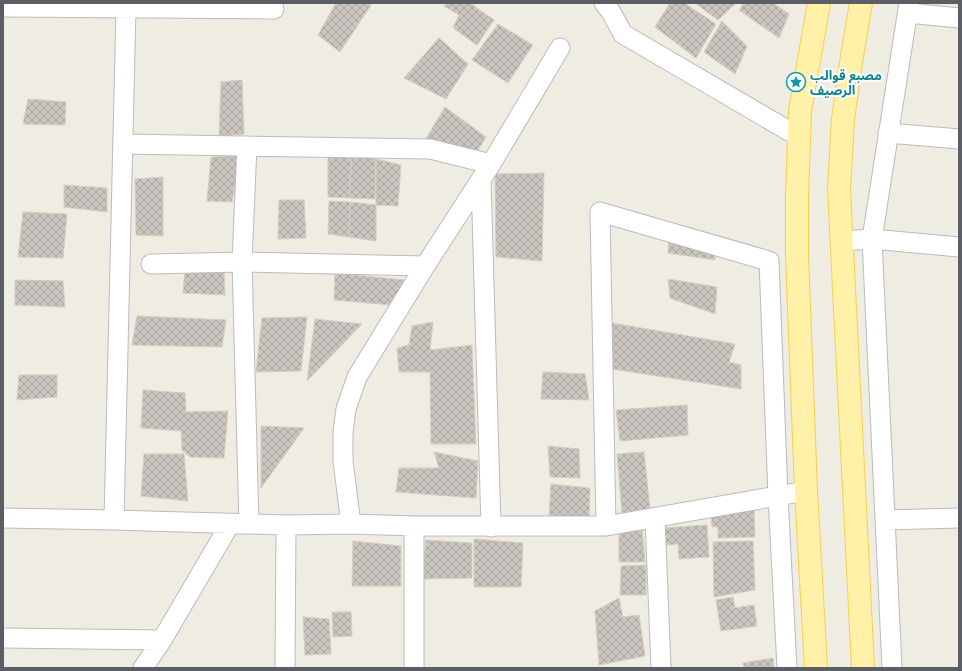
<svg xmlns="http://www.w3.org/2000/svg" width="962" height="671" font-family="'DM Sans','Noto Sans Arabic',sans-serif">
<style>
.building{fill:url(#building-cross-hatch);stroke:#d4cec0}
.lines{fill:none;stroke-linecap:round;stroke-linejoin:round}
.minor-casing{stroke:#b8bbc0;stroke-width:21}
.major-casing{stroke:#ffcd4b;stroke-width:24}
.minor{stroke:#fff;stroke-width:19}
.major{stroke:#fff1a7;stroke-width:22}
.labels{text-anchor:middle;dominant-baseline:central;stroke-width:4;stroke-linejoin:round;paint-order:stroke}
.culture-label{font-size:13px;font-weight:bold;fill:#0d838f;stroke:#fff;text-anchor:start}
</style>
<defs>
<pattern id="building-cross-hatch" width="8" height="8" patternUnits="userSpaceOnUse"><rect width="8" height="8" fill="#cac6bf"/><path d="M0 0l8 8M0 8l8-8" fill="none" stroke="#a7a49f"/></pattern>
</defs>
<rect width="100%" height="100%" fill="#efece2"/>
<path class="building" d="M336,3H369L371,5L340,52L318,35Z
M448,3H470L494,20L477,45L453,28L459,15L444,6Z
M670,3H684L716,24L696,58L655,27Z
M695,3H736L718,20Z
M744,3H773L789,14L779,38L739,10Z
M722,21L747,46L735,74L704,52Z
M498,24L533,45L508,83L472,60Z
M439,38L468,64L446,99L404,78Z
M242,80L244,134L219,136L221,82Z
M28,99L66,102L65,125L23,124Z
M445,107L486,137L474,156L424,142Z
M352,155L349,198L328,197V157Z
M352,155L376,159L375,199L349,198Z
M240,156L232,202L207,201L211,157Z
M376,159L401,165L398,206L376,205Z
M544,173L542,261L496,257L495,174Z
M163,177V236L136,235L135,179Z
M64,185L107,188V212L64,207Z
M279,200H304L306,238L278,239Z
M329,201L350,202L349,237L328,234Z
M350,202L376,205V241L349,237Z
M23,212L67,214L63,258L18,257Z
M669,236L714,248L715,260L668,253Z
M185,270L224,272L225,295L183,293Z
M335,273L404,280L391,305L334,300Z
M668,279L717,287L715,314L670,298Z
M15,280L63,281L65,307L15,305Z
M137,316L226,320L222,347L132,345Z
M307,317L301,371L256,372L262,318Z
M315,319L362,324L307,381Z
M433,322L430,350L472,345L476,444H431L430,372H399L397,348L409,345L412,326Z
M612,323L735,344L729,362L741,365V389L612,369Z
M543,372L585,374L589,400L541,399Z
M19,375H57V397L17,400Z
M143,390L185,393L186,412L228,411L224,458L190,457L182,450L181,431L141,428Z
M687,405L688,435L620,441L616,410Z
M261,426L304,428L261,488Z
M548,446L579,449L580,478L550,477Z
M434,452L478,461L476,498L396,492L399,468H439Z
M644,452L650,509L622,513L617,454Z
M144,454H184L188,501L141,496Z
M551,484L590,488L589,518L549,516Z
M754,508L755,537L718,538V527H712L711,515Z
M707,525L709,557L679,559L678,544L664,545L663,528Z
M642,526L645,562H619V530Z
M474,539L523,543L521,587H474Z
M426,540L472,543V578L422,579Z
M353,541L401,546V586H352Z
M753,541L755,590L714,597L713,542Z
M646,565V595H620L621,566Z
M733,597L735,608L754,605L757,626L721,631L716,600Z
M619,598L623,617L639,615L645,656L599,665L595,611Z
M332,612H351L352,636L333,637Z
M303,617L329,619L331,654L305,655Z
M773,658L774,668H744L743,663Z"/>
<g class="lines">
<defs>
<path id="minor" d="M604,3L611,12L623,34L789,131
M3,7L274,9
M908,13L959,18
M888,133L959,139
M123,144L430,149L491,164
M247,146L242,262L249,524
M481,179L491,527
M841,241L872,239L959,247
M151,264L242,262L425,266
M3,518L114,520L286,525L351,524L414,526H606L806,491
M655,518L661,668
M114,520L126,8
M885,520L959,518
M351,524L343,461V433L346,409L357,377L425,266L491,164L560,48
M414,526V668
M606,526L600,212L769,261L778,496L787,668
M3,638L162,640
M143,668L162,640L230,524
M285,668L286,525
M892,668L872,239L909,3"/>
<path id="major" d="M861,3L852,56L843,119L839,189L863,668
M816,668L806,491L797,256V196L800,111L819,3"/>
</defs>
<use href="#minor" class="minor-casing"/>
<use href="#major" class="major-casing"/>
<use href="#minor" class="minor"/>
<use href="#major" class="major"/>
</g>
<defs>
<symbol id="sight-ring" viewBox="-11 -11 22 22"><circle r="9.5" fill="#fff" stroke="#0f9aa8" stroke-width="1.5"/><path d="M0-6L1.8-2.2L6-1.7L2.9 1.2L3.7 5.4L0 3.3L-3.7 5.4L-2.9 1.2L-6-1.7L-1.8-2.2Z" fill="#0f9aa8"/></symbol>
</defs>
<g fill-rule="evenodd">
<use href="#sight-ring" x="785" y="71" width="22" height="22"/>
</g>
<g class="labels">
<g class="culture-label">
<text x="810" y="75">مصبع قوالب<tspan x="810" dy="15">الرصيف</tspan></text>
</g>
</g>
<rect width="962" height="671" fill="none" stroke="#5b5f65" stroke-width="8"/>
</svg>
